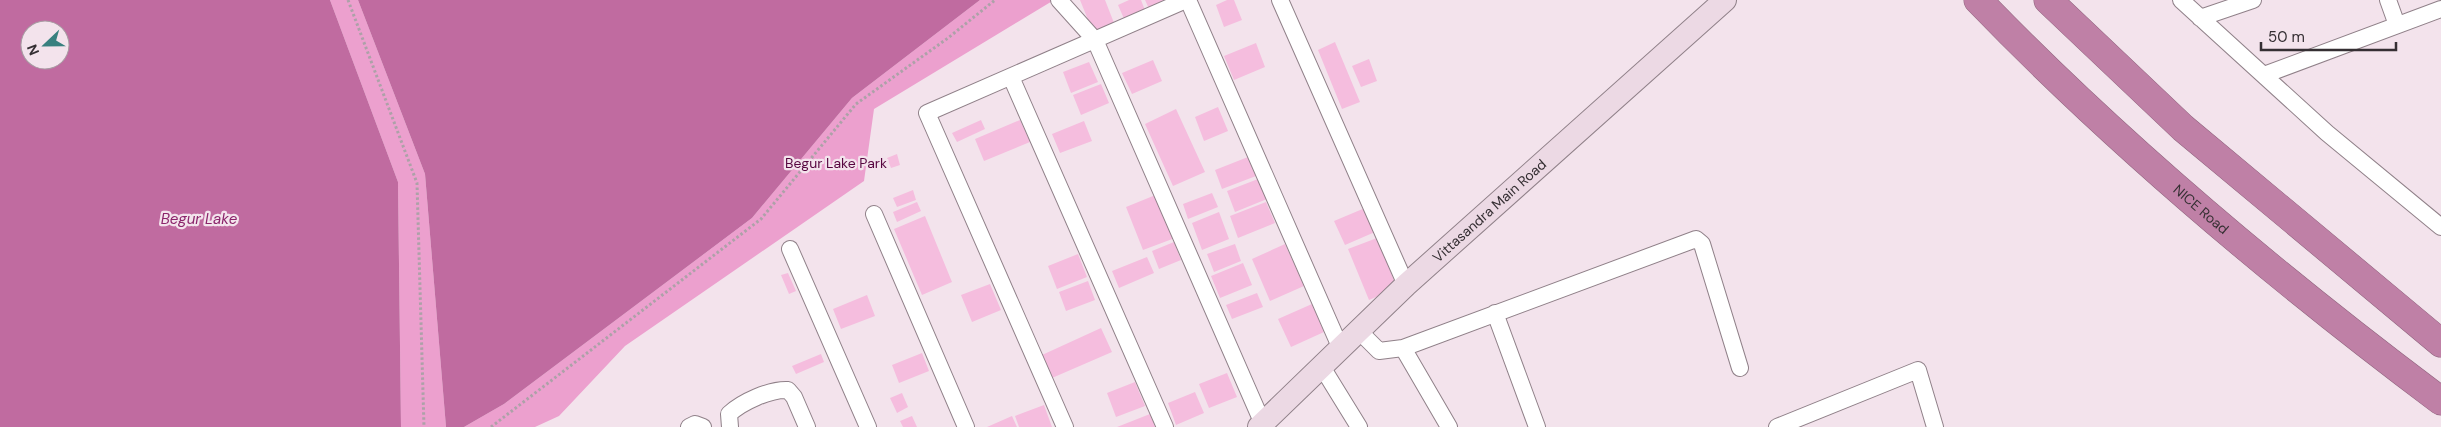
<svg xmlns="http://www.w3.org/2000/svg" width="2441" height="427" font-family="'DM Sans',sans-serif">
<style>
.green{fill:#eca0ce}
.water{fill:#c06ba0;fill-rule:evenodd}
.building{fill:#f5bdde}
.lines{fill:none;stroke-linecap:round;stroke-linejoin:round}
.street-casing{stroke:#908189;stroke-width:18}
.secondary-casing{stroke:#908189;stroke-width:24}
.highway-casing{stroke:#8f647e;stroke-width:29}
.path{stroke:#ada1a8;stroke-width:3;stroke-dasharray:2.5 2.5;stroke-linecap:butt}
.street{stroke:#fff;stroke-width:16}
.secondary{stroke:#ecd9e4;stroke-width:22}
.highway{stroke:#bf80a6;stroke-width:28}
.labels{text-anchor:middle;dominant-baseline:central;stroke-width:4.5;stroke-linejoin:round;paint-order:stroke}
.park-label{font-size:14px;fill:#570640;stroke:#f3e3ec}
.street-label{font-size:14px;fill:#352f33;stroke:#f3e3ec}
.water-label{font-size:15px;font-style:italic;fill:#8b246b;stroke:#f3e3ec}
</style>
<rect width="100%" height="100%" fill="#f3e3ec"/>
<path class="green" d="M330,0H358L425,174L446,427H401L398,182Z
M980,0H1054L874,109L864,181L625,346L559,416L535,427H464L504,404L752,218L852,98Z"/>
<path class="water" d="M0,0H330L398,182L401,427H0ZM30,30H60V60H30Z
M358,0H980L852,98L752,218L504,404L464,427H446L425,174Z"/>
<path class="building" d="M1080,0H1105L1116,28L1095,37Z
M1129,0H1141L1146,13L1125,21L1118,5Z
M1145,0H1176L1150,11Z
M1227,0H1234L1242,20L1224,27L1216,5Z
M1335,42L1360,102L1342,109L1318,50Z
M1256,43L1265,67L1234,80L1224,56Z
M1369,59L1377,81L1361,87L1352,66Z
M1153,60L1162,81L1132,94L1122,73Z
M1089,62L1098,82L1071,93L1063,72Z
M1101,84L1109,103L1081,115L1073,95Z
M1218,107L1228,131L1204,141L1195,117Z
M1176,109L1205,172L1173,186L1145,124Z
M981,120L985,129L957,142L952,133Z
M1020,120L1030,142L984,161L975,139Z
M1084,121L1092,141L1060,153L1052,134Z
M897,154L900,165L891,168L887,158Z
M1248,157L1256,176L1222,189L1215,170Z
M1258,179L1267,199L1235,212L1227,191Z
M913,190L916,200L897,207L893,198Z
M1212,193L1218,207L1188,219L1183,204Z
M1158,194L1175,238L1143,250L1126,207Z
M917,202L921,211L897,222L893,212Z
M1266,202L1275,223L1238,238L1230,216Z
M1365,208L1375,232L1345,245L1334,221Z
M1219,212L1229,239L1202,250L1192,223Z
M925,216L952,282L922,295L894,229Z
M1377,238L1397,288L1369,300L1348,249Z
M1174,242L1181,260L1159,269L1152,251Z
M1235,244L1241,261L1214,272L1207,254Z
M1285,244L1304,286L1270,301L1252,259Z
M1078,254L1087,277L1057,289L1048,266Z
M1147,257L1154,273L1119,288L1112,271Z
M1243,263L1252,285L1220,298L1211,276Z
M788,273L796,291L789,294L781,275Z
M1088,281L1095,300L1066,311L1059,292Z
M990,284L1001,310L972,322L961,295Z
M1257,293L1263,307L1232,319L1226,305Z
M867,295L875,316L841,329L833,309Z
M1312,304L1324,332L1291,347L1278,319Z
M1101,328L1112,352L1052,378L1042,355Z
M922,353L929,371L899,383L892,365Z
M821,354L824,362L796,374L792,366Z
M1227,373L1237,397L1209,408L1199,384Z
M1135,382L1145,406L1116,417L1107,393Z
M1195,392L1204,413L1176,425L1168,403Z
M902,393L908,407L897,413L890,398Z
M1044,405L1052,427H1019L1015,416Z
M1150,414L1155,427H1117Z
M912,416L917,427H903L900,421Z
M1012,416L1017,427H987Z"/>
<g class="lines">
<defs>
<path id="street" d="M1059,0L1095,40L1263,424
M1188,0L1341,349
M1280,0L1406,285
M2181,0L2327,133L2441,227
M2388,0L2397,25
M2200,18L2253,0
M2264,75L2441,9
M1011,77L1165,427
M874,214L966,427
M790,249L868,427
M1495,313L1537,427
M1359,331L1379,351L1403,348L1696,239L1702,244L1740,368
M1403,348L1449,427
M1322,367L1359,427
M689,427L695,424L703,427
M730,427L729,414C742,402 770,389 788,390L794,397L807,427
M1065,427L927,113L1186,0
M1777,427L1918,370L1935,427"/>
<g id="secondary">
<path id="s1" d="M1259,427L1406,285L1725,0"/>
</g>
<g id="highway">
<path id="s2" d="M1978,0C2120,147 2277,278 2441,401"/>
<path d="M2048,0L2183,128L2441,343"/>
</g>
</defs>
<use href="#street" class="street-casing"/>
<use href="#secondary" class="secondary-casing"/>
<use href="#highway" class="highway-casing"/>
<path class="path" d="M348,0L417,183L424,427
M491,427L761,219L856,104L948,38L995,0"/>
<use href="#street" class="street"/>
<use href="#secondary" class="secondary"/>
<use href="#highway" class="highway"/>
</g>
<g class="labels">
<g class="park-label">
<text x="836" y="163">Begur Lake Park</text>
</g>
<g class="street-label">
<text stroke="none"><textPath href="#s2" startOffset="306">NICE Road</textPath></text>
<text stroke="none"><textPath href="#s1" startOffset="316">Vittasandra Main Road</textPath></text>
</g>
<g class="water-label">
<text x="199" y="219">Begur Lake</text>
</g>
</g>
<g transform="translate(45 45) rotate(248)"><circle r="24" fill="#f3e3ec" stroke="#a79ba2"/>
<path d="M0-4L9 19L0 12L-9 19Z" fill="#38807f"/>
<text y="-8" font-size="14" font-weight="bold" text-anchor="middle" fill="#352f33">N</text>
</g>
<path d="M2261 42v8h135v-8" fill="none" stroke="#352f33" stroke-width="2.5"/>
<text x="2268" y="42" font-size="15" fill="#352f33" stroke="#f3e3ec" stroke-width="4" paint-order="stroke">50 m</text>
</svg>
